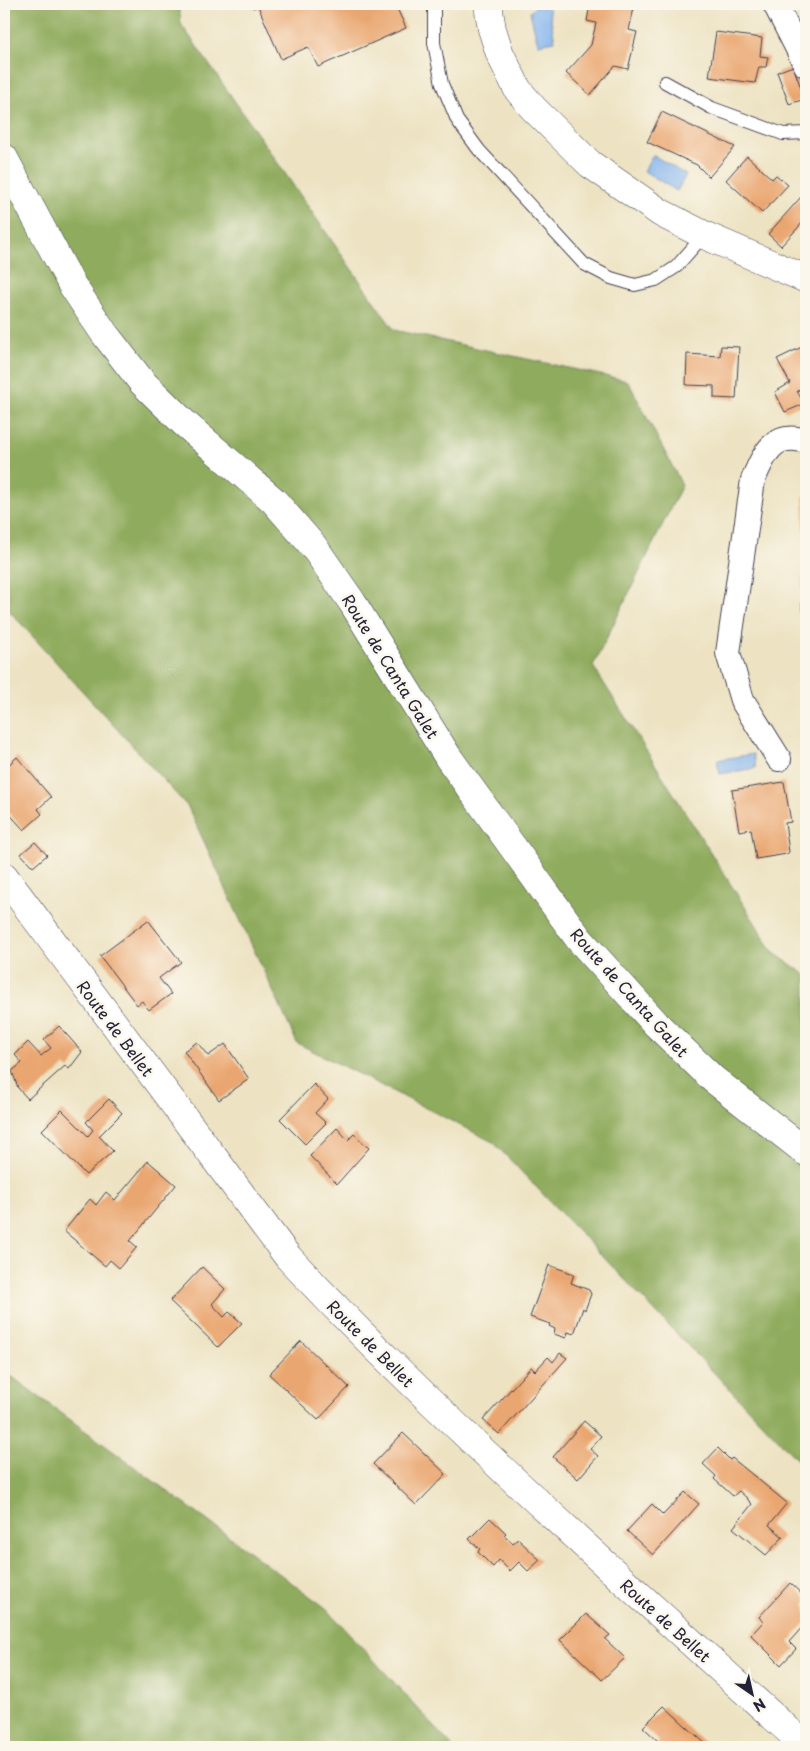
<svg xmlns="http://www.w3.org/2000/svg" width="810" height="1751" font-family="'Playpen Sans',sans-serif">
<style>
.forest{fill:#8fab5d;stroke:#58664c}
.water{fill:#83b4ee;stroke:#526b94}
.building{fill:#eaa66f}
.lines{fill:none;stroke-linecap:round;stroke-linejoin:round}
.service-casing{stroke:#403f4f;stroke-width:14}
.minor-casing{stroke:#403f4f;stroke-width:26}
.tertiary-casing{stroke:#403f4f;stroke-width:29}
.secondary-casing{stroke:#403f4f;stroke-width:29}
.service{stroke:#fff;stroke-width:12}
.minor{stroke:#fff;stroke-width:24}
.tertiary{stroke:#fff;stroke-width:28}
.secondary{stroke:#fff;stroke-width:28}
.labels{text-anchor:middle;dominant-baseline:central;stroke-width:5;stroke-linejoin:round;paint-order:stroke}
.street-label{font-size:16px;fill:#22223b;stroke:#fbf7ec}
</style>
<rect width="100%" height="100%" fill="#fbf7ec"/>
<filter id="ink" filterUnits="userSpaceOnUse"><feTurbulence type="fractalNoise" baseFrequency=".02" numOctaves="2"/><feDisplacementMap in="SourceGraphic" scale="10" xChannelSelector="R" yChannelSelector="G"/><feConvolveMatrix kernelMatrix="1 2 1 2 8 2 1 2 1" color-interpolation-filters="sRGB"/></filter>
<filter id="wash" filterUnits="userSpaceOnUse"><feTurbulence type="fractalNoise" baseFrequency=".0096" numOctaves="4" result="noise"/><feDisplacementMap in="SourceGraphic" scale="20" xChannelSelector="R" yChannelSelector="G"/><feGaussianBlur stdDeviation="1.12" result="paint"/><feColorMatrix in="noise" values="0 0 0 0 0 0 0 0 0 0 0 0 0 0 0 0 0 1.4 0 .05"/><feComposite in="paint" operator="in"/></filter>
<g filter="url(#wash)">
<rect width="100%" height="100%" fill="#ede3c3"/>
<path class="forest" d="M4,4H179L181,24L394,330L628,381L682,485L593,666L774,953L806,975V1469L493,1142L297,1043L188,807L4,605Z
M4,1371L326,1608L453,1747H4Z"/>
<path class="water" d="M538,4H548L555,41L538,44L530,12Z
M653,155L686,175L677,191L644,171Z
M753,754L756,768L720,774L717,760Z"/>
<g id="blocks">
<path class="building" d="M251,4H395L406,28L318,67L308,47L281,59L258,6L253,8Z
M590,4H635L629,30L637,32L628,69L615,66L590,95L566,73L591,45L596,23L587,21Z
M716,32L762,38L760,56L768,57L766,67H759L755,83L709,77Z
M793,66L805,99L789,104L777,72Z
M662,112L714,137L735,147L709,177L697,165L647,142Z
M747,156L772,179L776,175L788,185L762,213L726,180Z
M801,197L806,201V219L781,246L768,234Z
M806,345V386L797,391L804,404L785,412L775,392L790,383L777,359Z
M721,346L739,347L736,399L714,398V386L686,385L687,354L720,356Z
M803,496H806V531H804Z
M806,576V609L802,610V577Z
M17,757L51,797L38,809L42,814L24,830L4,808V769Z
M784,782L791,822L785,823L789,852L787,854L756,859L751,829L739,831L732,790Z
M35,842L47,855L33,867L21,854Z
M148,920L181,962L159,978L171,994L149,1010L142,1001L137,1005L100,956Z
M59,1026L82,1052L69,1069L65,1066L28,1099L18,1088L12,1071L22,1063L15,1055L28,1042L41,1056L51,1048L44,1040Z
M197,1042L208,1056L225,1044L249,1079L219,1100L184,1051Z
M314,1084L328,1099L315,1113L326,1123L305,1144L280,1119Z
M109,1099L122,1113L99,1136L113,1151L86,1175L42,1130L62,1110L88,1136L93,1130L86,1122Z
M337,1128L348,1140L354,1134L369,1148L337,1184L310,1156Z
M148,1161L176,1185L130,1241L137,1247L119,1268L110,1260L105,1266L64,1231L90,1199L96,1205L106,1192L115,1200Z
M549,1265L574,1274L571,1283L589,1290L591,1294L585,1310L583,1308L574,1334L568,1332L566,1338L554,1334L555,1329L549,1326L550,1324L530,1317Z
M202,1267L225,1289L212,1304L224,1317L229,1312L242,1323L218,1347L170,1301Z
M301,1341L349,1387L318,1420L269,1374Z
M560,1353L567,1358L499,1434L483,1420L531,1367L535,1371L548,1357L553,1362Z
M584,1421L601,1436L590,1449L598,1456L578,1479L553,1457Z
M403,1433L446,1474L416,1505L373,1464Z
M718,1448L730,1460L732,1458L787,1503L769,1525L783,1537L766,1555L733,1528L752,1504L748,1500V1499L739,1491L733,1496L714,1479L716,1476L703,1464Z
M685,1492L699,1504L653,1555L627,1531L652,1504L663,1515Z
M490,1518L506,1533L504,1535L513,1543L518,1539L540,1560L528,1571L519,1562L510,1571L499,1560L493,1567L478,1552L480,1549L469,1539Z
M790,1583L806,1598V1623L789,1642L796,1649L781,1665L751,1635L763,1622L759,1617Z
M586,1614L610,1635L605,1639L625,1658L602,1680L560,1640Z
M664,1706L709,1747H658L656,1746L659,1742L643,1727Z"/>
</g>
</g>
<g filter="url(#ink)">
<use href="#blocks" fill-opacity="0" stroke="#403f4f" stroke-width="1"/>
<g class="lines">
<defs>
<path id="service" d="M434,4V43L442,84L457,120L479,150L584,264L611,278L635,285L656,280L676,267L704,235
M665,82L712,108L783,134L806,133"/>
<path id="minor" d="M775,4L806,65
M779,759L742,700L728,653L753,480C764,454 773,431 806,441"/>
<path id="tertiary" d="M489,4V11L492,29L500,54L518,90L533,108L590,164L661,213L704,235L806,279
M4,876L288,1257C361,1336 437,1408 515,1481C611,1570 709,1659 806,1746"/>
<path id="secondary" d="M4,158L72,285L104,333L142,382L184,423L274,501L314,547L352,602L448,757L579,939L657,1025L713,1079L806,1152"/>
</defs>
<use href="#service" class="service-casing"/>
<use href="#minor" class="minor-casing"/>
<use href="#tertiary" class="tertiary-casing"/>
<use href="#secondary" class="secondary-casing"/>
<use href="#service" class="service"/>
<use href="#minor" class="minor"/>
<use href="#tertiary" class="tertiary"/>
<use href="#secondary" class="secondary"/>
</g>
</g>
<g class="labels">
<g class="street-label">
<text transform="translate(391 666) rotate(58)">Route de Canta Galet</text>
<text transform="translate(630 992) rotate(48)">Route de Canta Galet</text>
<text transform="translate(116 1028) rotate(53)">Route de Bellet</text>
<text transform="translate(371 1343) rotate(45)">Route de Bellet</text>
<text transform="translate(666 1620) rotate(42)">Route de Bellet</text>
</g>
</g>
<rect width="810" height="1751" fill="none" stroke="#fbf7ec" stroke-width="20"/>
<g transform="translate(752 1694) rotate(146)" stroke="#fbf7ec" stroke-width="4" paint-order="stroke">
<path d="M0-4L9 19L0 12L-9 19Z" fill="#22223b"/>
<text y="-8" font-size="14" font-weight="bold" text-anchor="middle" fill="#22223b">N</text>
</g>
</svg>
